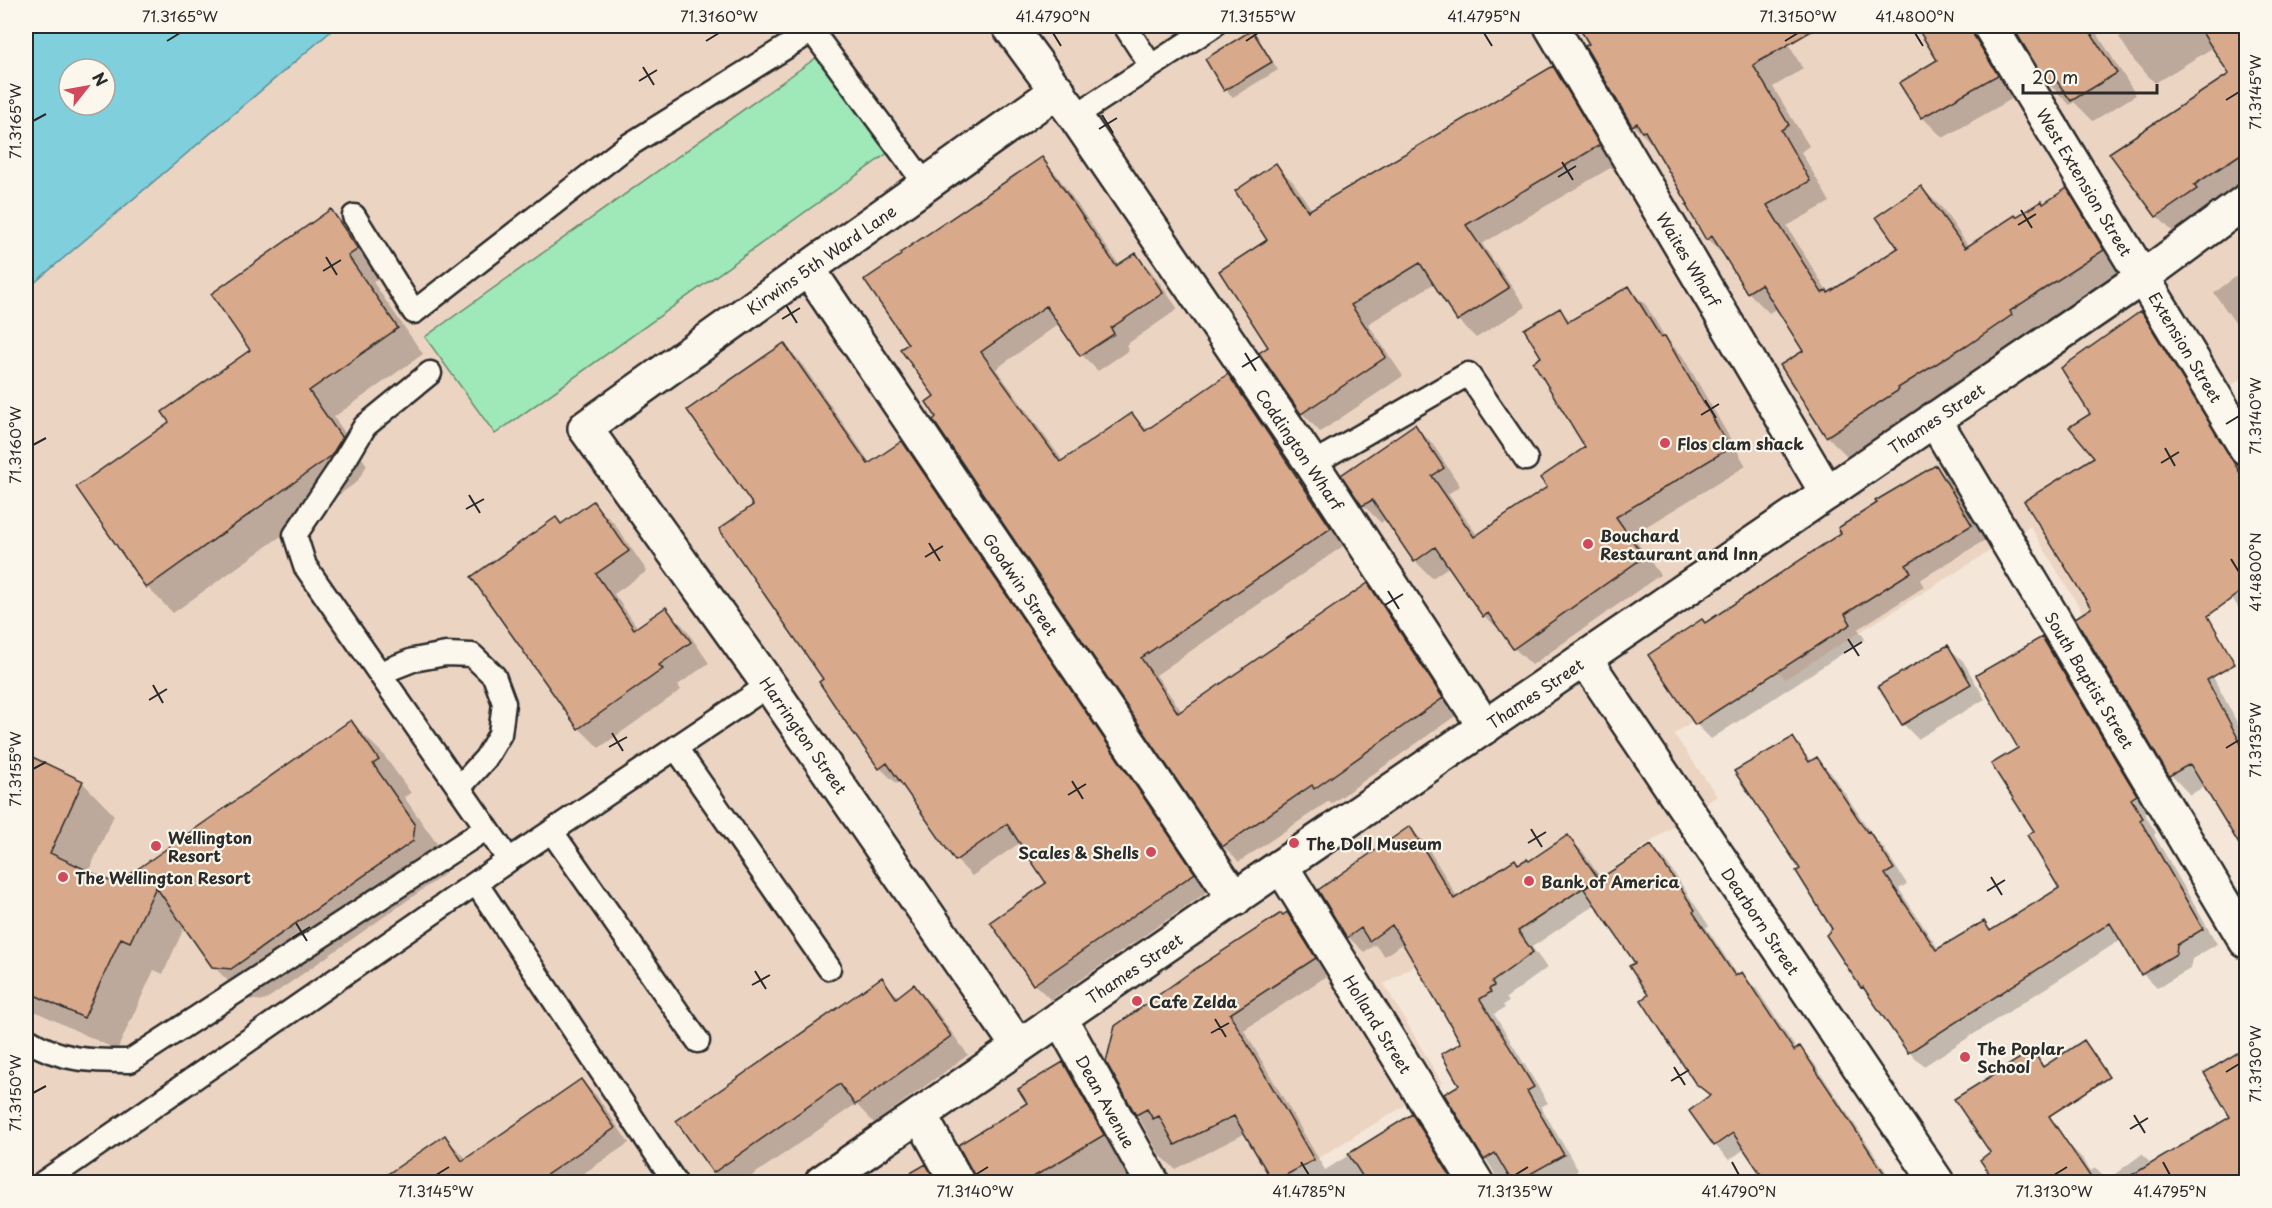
<svg xmlns="http://www.w3.org/2000/svg" width="2272" height="1208" font-family="'Playpen Sans',sans-serif">
<style>
.built{fill:#ecd4c2}
.green{fill:#9fe8b7;stroke:#658a71;stroke-width:1.5}
.water{fill:#80cfdc;stroke:#5e8d95;stroke-width:1.5;fill-rule:evenodd}
.shadow{fill:#0003}
.building{fill:#d9a98b;stroke:#2b2b2b;stroke-width:1.5}
.lines{fill:none;stroke-linecap:round;stroke-linejoin:round}
.service-casing{stroke:#2b2b2b;stroke-width:27}
.minor-casing{stroke:#2b2b2b;stroke-width:38}
.secondary-casing{stroke:#2b2b2b;stroke-width:38}
.service{stroke:#fbf7ec;stroke-width:22}
.minor{stroke:#fbf7ec;stroke-width:33}
.secondary{stroke:#fbf7ec;stroke-width:33}
.ticks{fill:none;stroke:#2b2b2b;stroke-width:2}
.poi-dot{fill:#d1495b;stroke:#fbf7ec;stroke-width:2}
.labels{text-anchor:middle;dominant-baseline:central;stroke-width:4.5;stroke-linejoin:round;paint-order:stroke}
.street-label{font-size:16px;fill:#2b2b2b;stroke:#fbf7ec}
.poi-label{font-size:16px;font-weight:bold;fill:#2b2b2b;stroke:#fbf7ec;text-anchor:start}
.neatline{fill:none;stroke:#2b2b2b;stroke-width:2}
.ticks-label{font-size:15px;text-anchor:middle;fill:#2b2b2b}
</style>
<rect width="100%" height="100%" fill="#f4e7d9"/>
<filter id="ink" filterUnits="userSpaceOnUse"><feTurbulence type="fractalNoise" baseFrequency=".0167" numOctaves="2"/><feDisplacementMap in="SourceGraphic" scale="12" xChannelSelector="R" yChannelSelector="G"/><feConvolveMatrix kernelMatrix="1 2 1 2 8 2 1 2 1" color-interpolation-filters="sRGB"/></filter>
<g filter="url(#ink)">
<path class="built" d="M337,26H2246V376L2117,457L2099,640L2030,526L1785,679L1773,664L1674,734L1717,796L1489,954L1471,929L1384,984L1442,1083L1279,1182H26V290Z"/>
<path class="green" d="M820,55L889,152L495,434L425,337Z"/>
<path class="water" d="M26,26H337L26,290ZM69,69H105V105H69Z"/>
<path class="shadow" d="M1580,26H1805L1785,38L1803,69L1773,87L1809,146L1801,152L1830,202L1787,226L1829,295L1901,249L1921,187L1942,208L1969,247L2066,190L2087,211L2124,271L2029,333L2032,336L1848,457L1827,436L1805,351L1777,308L1769,313L1748,292L1728,260L1707,239L1690,204L1654,146L1633,125Z
M1917,26H2094L2093,27L2136,95L2093,121L2074,102L2070,105L2049,84L2015,29L2011,28L2002,30L2017,96L1943,138L1922,117L1939,60Z
M2137,26H2246V185L2214,206L2178,237L2157,216L2111,153L2231,74L2214,47L2155,83L2135,62L2119,37Z
M1252,32L1259,39L1278,70L1233,97L1226,90L1207,60Z
M1552,67L1570,85L1617,164L1482,244L1526,307L1476,338L1458,320L1435,283L1368,324L1403,376L1320,432L1302,413L1261,354L1270,348L1269,240L1276,165L1294,183L1312,210Z
M1041,159L1057,175L1120,266L1135,255L1151,271L1178,309L1126,345L1129,350L1098,371L1082,355L1060,323L996,369L1063,461L1132,415L1149,431L1228,376L1244,392L1346,544L1156,675L1182,712L1368,585L1384,601L1458,714L1331,804L1329,801L1239,862L1223,846L938,417L936,397L910,344Z
M331,211L357,237L383,275L373,282L423,354L334,417L367,465L357,482L173,613L147,587L171,422L252,350Z
M2246,269V338L2214,293Z
M1628,288L1646,305L1666,339L1682,355L1746,466L1632,535L1660,575L1532,665L1514,648L1503,632L1484,616L1450,566L1432,578L1415,561L1386,519L1381,523L1363,505L1343,475L1415,426L1432,443L1460,486L1448,494L1478,536L1549,487L1587,447L1543,358L1560,310L1572,322Z
M2141,313L2160,332L2246,475V620L2172,501L2133,523L2246,740V854L2205,786L2190,795L2171,775L2077,618L2093,609L2096,458L2092,414Z
M784,345L800,361L871,464L902,443L918,459L1210,890L1051,1000L1034,984L1048,883L1021,842L972,876L956,860L901,781L897,784L880,768L825,679L755,506Z
M1935,466L1950,481L1985,540L1920,580L1924,587L1858,629L1865,639L1711,739L1696,724L1705,625L1843,534Z
M593,503L613,522L647,571L614,594L638,628L666,609L685,628L709,663L678,685L681,690L599,748L579,728Z
M2042,638L2056,653L2150,810L2144,813L2156,833L2154,835L2217,944L2192,959L2190,969L2157,988L2143,974L2122,939L1924,1066L1909,1052L1872,997L1862,987L1802,869L1792,739L1812,762L1816,759L1831,773L1876,840L1883,847L1907,884L1899,889L1939,950L1984,923L1993,932L2061,889L2036,832L2020,748Z
M1948,647L1963,661L1985,699L1918,739L1903,724Z
M26,709L32,716L26,731Z
M351,722L383,754L411,793L404,797L447,858L445,874L264,1001L246,999L213,966L185,926L163,974L154,970L117,1050L26,1007V756L82,782L114,815L88,873L117,886Z
M1410,828L1425,843L1458,898L1529,862L1568,837L1583,852L1602,880L1651,847L1666,861L1709,926L1706,927L1738,976L1741,974L1756,988L1797,1050L1800,1048L1814,1063L1893,1182H1768L1745,1149L1729,1160L1715,1145L1714,1101L1650,996L1637,963L1596,904L1532,947L1547,968L1506,998L1509,1002L1503,1005L1505,1008L1494,1014L1548,1103L1541,1107L1578,1170L1576,1172L1582,1182H1496L1494,1172L1446,1095L1461,1085L1463,1044L1404,942L1385,956L1375,945L1364,952L1348,937Z
M1287,914L1302,929L1330,974L1244,1030L1325,1170L1412,1116L1427,1131L1459,1182H1274L1246,1133L1175,1169L1159,1154L1108,1062Z
M881,979L899,997L914,986L932,1005L968,1055L874,1123L856,1104L743,1182H725L714,1172Z
M2246,1049V1182H1998L2062,1138L2082,1158L2091,1171L2095,1168L2107,1180L2142,1154L2152,1165L2232,1117Z
M1063,1064L1080,1081L1137,1182H977L1029,1104Z
M581,1081L596,1095L629,1143L571,1182H503L480,1150Z
M444,1137L464,1156L482,1182H378Z
M926,1168L941,1182H906Z
M240,1176L246,1182H232Z"/>
<path class="building" d="M1578,26H1820L1753,65L1789,125L1781,130L1810,181L1767,205L1822,293L1827,290L1828,293L1898,248L1876,217L1921,186L1965,248L2015,215L2016,217L2042,201L2043,204L2067,188L2104,250L2010,311L2012,315L1967,346L1966,345L1898,388L1899,390L1826,437L1780,365L1803,351L1761,284L1747,293L1712,236L1706,240L1686,205L1688,204L1645,131L1642,132L1637,123L1632,126L1585,46L1589,44Z
M1916,26H1971L1974,36L1998,75L1921,118L1899,83L1937,60Z
M2012,26H2086L2117,73L2071,101L2056,80L2048,85Z
M2198,26H2247V150L2194,185L2197,189L2156,217L2109,153L2229,74Z
M1252,30L1272,62L1224,91L1205,59Z
M1553,66L1600,145L1466,225L1509,288L1457,321L1420,263L1351,305L1386,357L1301,414L1259,353L1268,347L1219,271L1267,240L1235,191L1276,163L1308,211Z
M1042,157L1116,266L1136,253L1163,293L1111,328L1114,334L1080,356L1046,306L981,352L1060,462L1132,413L1145,431L1228,374L1331,528L1141,658L1178,713L1368,583L1443,698L1314,789L1312,785L1222,847L933,420L936,417L926,402L934,396L900,349L908,344L864,280L901,255L900,253Z
M331,209L358,249L348,256L398,328L309,391L342,438L331,456L146,588L76,487L169,422L162,412L250,350L211,294Z
M1629,286L1661,338L1665,336L1730,448L1616,517L1644,557L1513,649L1488,613L1483,617L1435,547L1414,562L1372,500L1362,506L1341,475L1415,424L1444,468L1432,476L1474,537L1547,487L1540,478L1585,447L1533,362L1541,357L1524,329L1560,308L1568,322Z
M2141,311L2247,484V587L2208,616L2235,664L2207,680L2247,755V857L2190,764L2169,776L2075,618L2091,608L2024,501L2094,457L2069,427L2090,414L2061,368Z
M784,343L868,464L902,441L1195,873L1033,985L990,922L1046,883L1007,824L955,861L887,763L879,769L847,724L819,682L823,679L719,529L753,505L687,410Z
M1936,465L1972,525L1906,565L1911,572L1845,614L1851,624L1695,725L1648,655L1702,619L1705,623L1841,533L1838,528L1877,503L1875,501Z
M593,501L629,551L596,574L634,629L666,607L691,642L659,665L663,669L578,729L471,577L556,517L561,524Z
M2042,637L2137,795L2131,799L2143,818L2140,820L2203,929L2177,945L2176,954L2141,975L2110,923L1908,1053L1863,987L1861,988L1826,935L1832,929L1796,871L1800,869L1734,771L1793,737L1809,762L1817,757L1867,832L1869,831L1894,869L1885,874L1936,950L1984,921L1990,931L2059,888L2027,835L2034,831L1991,764L2018,748L1976,675Z
M1948,645L1971,684L1902,725L1878,686Z
M351,720L379,760L373,764L415,824L413,841L231,969L212,967L156,887L130,942L121,938L84,1018L26,991V754L83,781L50,853L116,884Z
M1410,826L1454,899L1515,859L1518,864L1527,859L1529,861L1568,835L1598,878L1518,931L1533,952L1492,982L1494,986L1489,989L1491,992L1480,999L1534,1087L1527,1091L1564,1155L1516,1182H1512L1495,1153L1484,1160L1444,1094L1459,1085L1441,1054L1461,1043L1392,925L1369,941L1361,928L1347,938L1318,890Z
M1651,845L1695,910L1693,912L1735,976L1742,972L1794,1051L1800,1046L1890,1182H1766L1733,1133L1714,1146L1689,1111L1710,1095L1695,1083L1641,1000L1648,995L1629,966L1635,963L1584,889Z
M1287,912L1316,958L1230,1014L1314,1160L1273,1182L1234,1116L1175,1145L1159,1116L1153,1119L1147,1109L1136,1115L1106,1062L1115,1026L1192,971L1281,913L1283,915Z
M882,977L896,998L914,984L951,1036L855,1105L840,1084L713,1173L676,1121Z
M2084,1040L2109,1077L2049,1116L2094,1182H1995L1980,1160L1990,1152L1954,1099L2033,1050L2043,1067Z
M2247,1047V1182H2120L2230,1117L2204,1073Z
M1063,1062L1104,1135L1025,1182H976L973,1173L958,1145L1027,1103L1018,1089Z
M581,1079L615,1128L536,1182H376L445,1135L462,1161Z
M1412,1114L1453,1180L1448,1182H1366L1348,1154Z
M926,1164L936,1182H895Z"/>
<g class="lines">
<defs>
<path id="service" d="M1125,26L1151,66
M1075,116L1213,26
M354,216L414,312L626,147L812,31L926,185
M430,373L365,426L340,468L295,535L305,566L509,860
M1312,464L1468,374L1526,459
M380,673L413,660L446,654L472,655L494,676L504,703L500,734L486,758L459,788
M676,748L829,968
M552,832L698,1041
M476,883L675,1182
M26,1039C61,1061 90,1061 130,1061L487,828
M44,1182L509,860L769,685"/>
<path id="minor" d="M1009,26L1075,116L1312,464L1485,727
M1551,26L1827,493
M1990,26L2246,448
M808,269L1235,899
M1934,419L2246,941
M1585,659L1937,1182
M1281,866L1476,1182
M1060,1018L1152,1182
M1018,1046L769,685L585,428L1058,90
M920,1115L957,1182"/>
<path id="secondary" d="M822,1182L1281,866L2143,277L2246,201"/>
</defs>
<use href="#service" class="service-casing"/>
<use href="#minor" class="minor-casing"/>
<use href="#secondary" class="secondary-casing"/>
<use href="#service" class="service"/>
<use href="#minor" class="minor"/>
<use href="#secondary" class="secondary"/>
</g>
</g>
<path class="ticks" d="M1053,33L1061,46M1484,33L1492,46M1915,33L1923,46M167,41L180,33M706,41L719,33M1246,41L1258,33M1785,41L1798,33M643,67L654,85M639,81L657,70M2226,100L2239,92M1102,115L1113,133M33,121L46,114M1099,129L1117,118M1562,162L1573,180M1558,177L1576,166M2021,210L2032,228M2018,225L2036,214M326,257L337,275M323,271L341,260M786,305L797,323M782,319L800,308M1245,353L1256,371M1242,367L1260,356M1705,400L1716,418M1701,415L1719,404M2226,424L2239,416M33,445L46,438M2165,448L2175,466M2161,463L2179,452M469,495L480,513M466,509L484,499M929,543L940,561M925,557L943,546M2231,559L2239,572M1388,591L1399,609M1385,605L1403,594M1848,639L1859,656M1844,653L1862,642M153,685L163,703M149,700L167,689M612,733L623,751M609,747L627,737M2226,748L2239,740M33,769L46,762M1072,781L1083,799M1068,795L1086,784M1531,829L1542,847M1528,843L1546,832M1991,877L2002,895M1987,891L2005,880M296,923L307,941M292,938L310,927M755,971L766,989M752,985L770,975M1215,1019L1226,1037M1211,1033L1229,1023M1674,1067L1685,1085M2226,1072L2239,1064M1671,1081L1689,1070M33,1093L46,1086M2134,1115L2145,1133M2130,1129L2148,1118M1301,1162L1309,1175M1732,1162L1739,1175M2163,1162L2170,1175M436,1175L449,1167M975,1175L988,1167M1515,1175L1528,1167M2054,1175L2067,1167"/>
<g class="poi-dot">
<circle cx="1665" cy="443" r="6"/>
<circle cx="1588" cy="544" r="6"/>
<circle cx="1294" cy="843" r="6"/>
<circle cx="156" cy="846" r="6"/>
<circle cx="1151" cy="852" r="6"/>
<circle cx="63" cy="877" r="6"/>
<circle cx="1529" cy="881" r="6"/>
<circle cx="1137" cy="1001" r="6"/>
<circle cx="1965" cy="1057" r="6"/>
</g>
<g class="labels">
<g class="street-label">
<text transform="translate(2085 182) rotate(59)">West Extension Street</text>
<text transform="translate(821 259) rotate(-35)">Kirwins 5th Ward Lane</text>
<text transform="translate(1689 259) rotate(59)">Waites Wharf</text>
<text transform="translate(2186 347) rotate(59)">Extension Street</text>
<text transform="translate(1936 418) rotate(-34)">Thames Street</text>
<text transform="translate(1300 449) rotate(56)">Coddington Wharf</text>
<text transform="translate(1021 584) rotate(56)">Goodwin Street</text>
<text transform="translate(2090 680) rotate(59)">South Baptist Street</text>
<text transform="translate(1535 693) rotate(-34)">Thames Street</text>
<text transform="translate(804 735) rotate(55)">Harrington Street</text>
<text transform="translate(1761 921) rotate(56)">Dearborn Street</text>
<text transform="translate(1134 968) rotate(-34)">Thames Street</text>
<text transform="translate(1378 1024) rotate(58)">Holland Street</text>
<text transform="translate(1106 1101) rotate(61)">Dean Avenue</text>
</g>
<g class="poi-label">
<text x="1677" y="443">Flos clam shack</text>
<text x="1600" y="535">Bouchard<tspan x="1600" dy="18">Restaurant and Inn</tspan></text>
<text x="168" y="837">Wellington<tspan x="168" dy="18">Resort</tspan></text>
<text x="1306" y="843">The Doll Museum</text>
<text x="1139" y="852" text-anchor="end">Scales &amp; Shells</text>
<text x="75" y="877">The Wellington Resort</text>
<text x="1541" y="881">Bank of America</text>
<text x="1149" y="1001">Cafe Zelda</text>
<text x="1977" y="1048">The Poplar<tspan x="1977" dy="18">School</tspan></text>
</g>
</g>
<rect width="2272" height="1208" fill="none" stroke="#fbf7ec" stroke-width="66"/>
<g transform="translate(87 87) rotate(59)"><circle r="28" fill="#fbf7ec" stroke="#a8a59f" stroke-width="1.5"/>
<path d="M0-4.5L10 22L0 15L-10 22Z" fill="#d1495b"/>
<text y="-9" font-size="16" font-weight="bold" text-anchor="middle" fill="#2b2b2b">N</text>
</g>
<path d="M2023 84v9h134v-9" fill="none" stroke="#2b2b2b" stroke-width="3"/>
<text x="2032" y="84" font-size="18" fill="#2b2b2b" stroke="#fbf7ec" stroke-width="4.5" paint-order="stroke">20 m</text>
<rect x="33" y="33" width="2206" height="1142" class="neatline"/>
<g class="ticks-label">
<text x="180" y="22">71.3165°W</text>
<text x="719" y="22">71.3160°W</text>
<text x="1053" y="22">41.4790°N</text>
<text x="1258" y="22">71.3155°W</text>
<text x="1484" y="22">41.4795°N</text>
<text x="1798" y="22">71.3150°W</text>
<text x="1915" y="22">41.4800°N</text>
<text transform="translate(2256 92) rotate(-90)" y="5">71.3145°W</text>
<text transform="translate(16 121) rotate(-90)" y="5">71.3165°W</text>
<text transform="translate(2256 416) rotate(-90)" y="5">71.3140°W</text>
<text transform="translate(16 445) rotate(-90)" y="5">71.3160°W</text>
<text transform="translate(2256 572) rotate(-90)" y="5">41.4800°N</text>
<text transform="translate(2256 740) rotate(-90)" y="5">71.3135°W</text>
<text transform="translate(16 769) rotate(-90)" y="5">71.3155°W</text>
<text transform="translate(2256 1064) rotate(-90)" y="5">71.3130°W</text>
<text transform="translate(16 1093) rotate(-90)" y="5">71.3150°W</text>
<text x="436" y="1197">71.3145°W</text>
<text x="975" y="1197">71.3140°W</text>
<text x="1309" y="1197">41.4785°N</text>
<text x="1515" y="1197">71.3135°W</text>
<text x="1739" y="1197">41.4790°N</text>
<text x="2054" y="1197">71.3130°W</text>
<text x="2170" y="1197">41.4795°N</text>
</g>
</svg>
